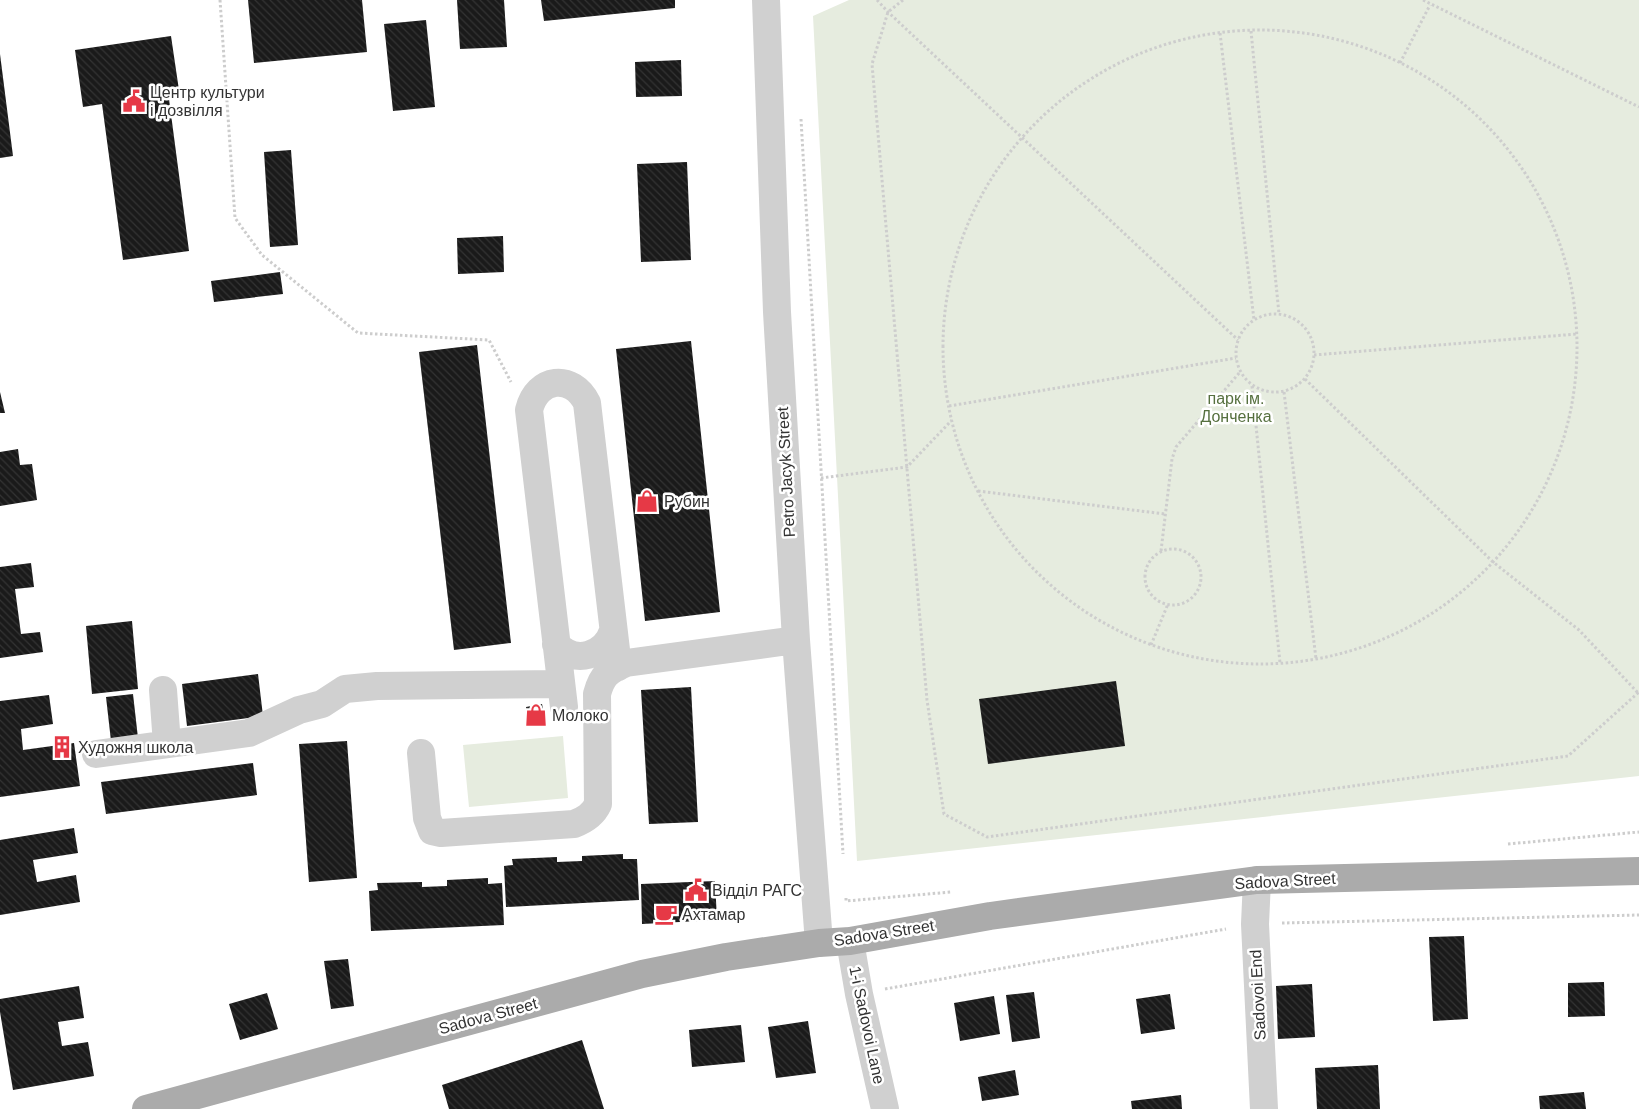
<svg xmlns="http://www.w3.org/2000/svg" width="1639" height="1109" font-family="Helvetica,sans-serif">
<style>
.green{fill:#e6ecdf}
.building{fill:url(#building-back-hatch)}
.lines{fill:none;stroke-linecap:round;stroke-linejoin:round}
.path{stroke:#cdcdcd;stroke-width:3;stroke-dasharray:2.5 2.5;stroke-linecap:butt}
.minor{stroke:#d0d0d0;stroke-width:28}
.major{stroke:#ababab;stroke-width:28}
.labels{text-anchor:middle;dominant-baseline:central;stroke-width:5;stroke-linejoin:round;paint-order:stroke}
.poi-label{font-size:16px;fill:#333;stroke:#fff;text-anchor:start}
.park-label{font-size:16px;fill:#56703f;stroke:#fff}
.street-label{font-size:16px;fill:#333;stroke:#fff}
</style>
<defs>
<pattern id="building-back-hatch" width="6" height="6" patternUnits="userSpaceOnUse" patternTransform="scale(1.25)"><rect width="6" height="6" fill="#1a1a1a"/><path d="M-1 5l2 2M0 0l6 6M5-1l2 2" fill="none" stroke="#333"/></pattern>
</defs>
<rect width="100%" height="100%" fill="#fff"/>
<path class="green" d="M849,0H1639V776L857,861L813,16Z
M563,736L568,798L469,807L463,745Z"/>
<path class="building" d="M248,0H362L367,52L254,63Z
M457,0H504L507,47L460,49Z
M541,0H675V8L544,21Z
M426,20L435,107L393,111L384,24Z
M171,36L180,97L169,99L189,251L123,260L102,104L83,107L75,50Z
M0,54L13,156L0,158Z
M681,60L682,96L636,97L635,62Z
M291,150L298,245L270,247L264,152Z
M687,162L691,260L641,262L637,164Z
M503,236L504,272L458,274L457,238Z
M280,272L283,294L214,302L211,281Z
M691,341L720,612L645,621L616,349Z
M477,345L511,643L454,650L419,352Z
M0,392L5,413H0Z
M18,449L20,465L32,464L37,500L0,506V452Z
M31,563L34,587L15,589L21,634L40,632L43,652L0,658V567Z
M132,621L138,689L92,694L86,626Z
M258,674L263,716L187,726L182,684Z
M1116,681L1125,746L988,764L979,699Z
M691,687L698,822L649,824L641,690Z
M133,694L138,738L111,741L106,697Z
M49,695L53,724L21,729L23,750L74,743L80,786L0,797V701Z
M542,704L546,724L529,727L526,707Z
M347,741L357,878L309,882L299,744Z
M253,763L257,795L106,814L101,782Z
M74,828L78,853L33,860L37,882L76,875L80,902L0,915V840Z
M623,854V859H637L639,900L506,907L504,866L513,865L512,859L557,857V862L582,861V856Z
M488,878V884L502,883L504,925L371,931L369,891L378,890L377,883L422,882V887L447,886V880Z
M715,881L717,920L642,924L641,884Z
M1464,936L1468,1019L1433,1021L1429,937Z
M348,959L354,1006L331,1009L324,961Z
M1604,982L1605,1016L1568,1017V983Z
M1312,984L1315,1037L1278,1039L1276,986Z
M79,986L84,1018L58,1022L62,1046L88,1042L94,1076L13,1090L0,1012V999Z
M1034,992L1040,1038L1012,1042L1006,995Z
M267,993L278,1029L240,1040L229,1004Z
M1170,994L1175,1029L1141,1034L1136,999Z
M994,996L1000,1034L960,1041L954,1003Z
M808,1021L816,1073L776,1078L768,1027Z
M741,1025L745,1062L692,1067L689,1030Z
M582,1040L604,1109H449L442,1085Z
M1378,1065L1380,1109H1317L1315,1068Z
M1015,1070L1019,1095L982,1101L978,1077Z
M1584,1092L1586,1109H1540L1539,1096Z
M1181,1095L1182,1109H1132L1131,1101Z"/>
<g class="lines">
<path class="path" d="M220,0L235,218L262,255L358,333L489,340L511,382
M877,0L888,12L1238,340
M903,0L888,12L872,64L927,700L944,814L987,837L1568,756L1639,692
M1423,0L1639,107
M943 347a317 317 0 1 1 634 0a317 317 0 1 1-634 0Z
M1251,31L1279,314
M1220,33L1254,320
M1400,63L1430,5
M801,119L843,854
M1236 353a39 39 0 1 1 78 0a39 39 0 1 1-78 0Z
M1314,355L1577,334
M1305,379L1493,562L1579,630L1639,694
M1252,386L1280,663
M1284,392L1316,659
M949,406L1236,358
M821,478L907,467L952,420
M978,491L1165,514
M1145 577a28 28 0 1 1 56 0a28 28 0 1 1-56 0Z
M1161,551L1172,459L1176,447L1240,372
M1151,645L1168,604
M1508,844L1639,832
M846,898V901L951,892
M1282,923L1639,915
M885,989L1226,929"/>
<path class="minor" d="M766,0L777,312L796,640L819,943
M556,644C575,666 605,655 613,631
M163,690L167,744
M564,707L529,410C537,377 572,373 587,403L618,667
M421,753L427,818L432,831L441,833L574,824C585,820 593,815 598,804L597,694C602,675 608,671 626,663L796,640
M96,754L249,733L299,710L322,704L345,689L377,686L561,684
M1257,880L1255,924L1264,1109
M850,941L859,994L885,1109"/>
<path class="major" d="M146,1109L642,974L726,957L819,943L850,941L990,916L1257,880L1639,871"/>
</g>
<defs>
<symbol id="civic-bare" viewBox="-9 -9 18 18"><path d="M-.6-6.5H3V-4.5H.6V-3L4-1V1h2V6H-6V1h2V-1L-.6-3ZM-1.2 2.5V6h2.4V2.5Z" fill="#e63946" stroke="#fff" stroke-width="2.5" paint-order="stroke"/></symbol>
<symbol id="shop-bare" viewBox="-9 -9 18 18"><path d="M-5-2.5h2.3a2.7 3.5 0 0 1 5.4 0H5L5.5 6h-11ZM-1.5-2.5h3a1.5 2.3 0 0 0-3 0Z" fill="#e63946" stroke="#fff" stroke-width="2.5" paint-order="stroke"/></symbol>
<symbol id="building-bare" viewBox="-9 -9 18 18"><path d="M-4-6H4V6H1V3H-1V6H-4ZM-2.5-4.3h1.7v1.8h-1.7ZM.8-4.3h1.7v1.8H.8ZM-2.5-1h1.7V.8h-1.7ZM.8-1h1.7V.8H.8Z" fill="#e63946" stroke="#fff" stroke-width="2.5" paint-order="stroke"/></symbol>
<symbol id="cafe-bare" viewBox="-9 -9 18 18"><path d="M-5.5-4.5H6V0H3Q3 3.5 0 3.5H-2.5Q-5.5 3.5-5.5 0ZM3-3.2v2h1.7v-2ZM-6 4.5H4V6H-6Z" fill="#e63946" stroke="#fff" stroke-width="2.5" paint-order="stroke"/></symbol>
</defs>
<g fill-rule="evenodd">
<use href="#civic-bare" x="118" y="85" width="32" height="32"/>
<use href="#shop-bare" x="631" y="485" width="32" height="32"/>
<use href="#shop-bare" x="520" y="699" width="32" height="32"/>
<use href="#building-bare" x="46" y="731" width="32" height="32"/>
<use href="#civic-bare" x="680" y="874" width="32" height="32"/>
<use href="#cafe-bare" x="650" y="898" width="32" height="32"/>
</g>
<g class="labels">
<g class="poi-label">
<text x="150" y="92">Центр культури<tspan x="150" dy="18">і дозвілля</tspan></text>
<text x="664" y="501">Рубин</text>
<text x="552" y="715">Молоко</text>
<text x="78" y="747">Художня школа</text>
<text x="712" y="890">Відділ РАГС</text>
<text x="682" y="914">Ахтамар</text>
</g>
<g class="park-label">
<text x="1236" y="398">парк ім.<tspan x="1236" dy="18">Донченка</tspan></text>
</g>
<g class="street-label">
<text transform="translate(786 472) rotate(-93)">Petro Jacyk Street</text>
<text transform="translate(1285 881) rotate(-3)">Sadova Street</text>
<text transform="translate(884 933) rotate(-9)">Sadova Street</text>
<text transform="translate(1258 995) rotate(-93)">Sadovoi End</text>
<text transform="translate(488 1016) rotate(-15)">Sadova Street</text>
<text transform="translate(867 1025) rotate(78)">1-i Sadovoi Lane</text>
</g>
</g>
</svg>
